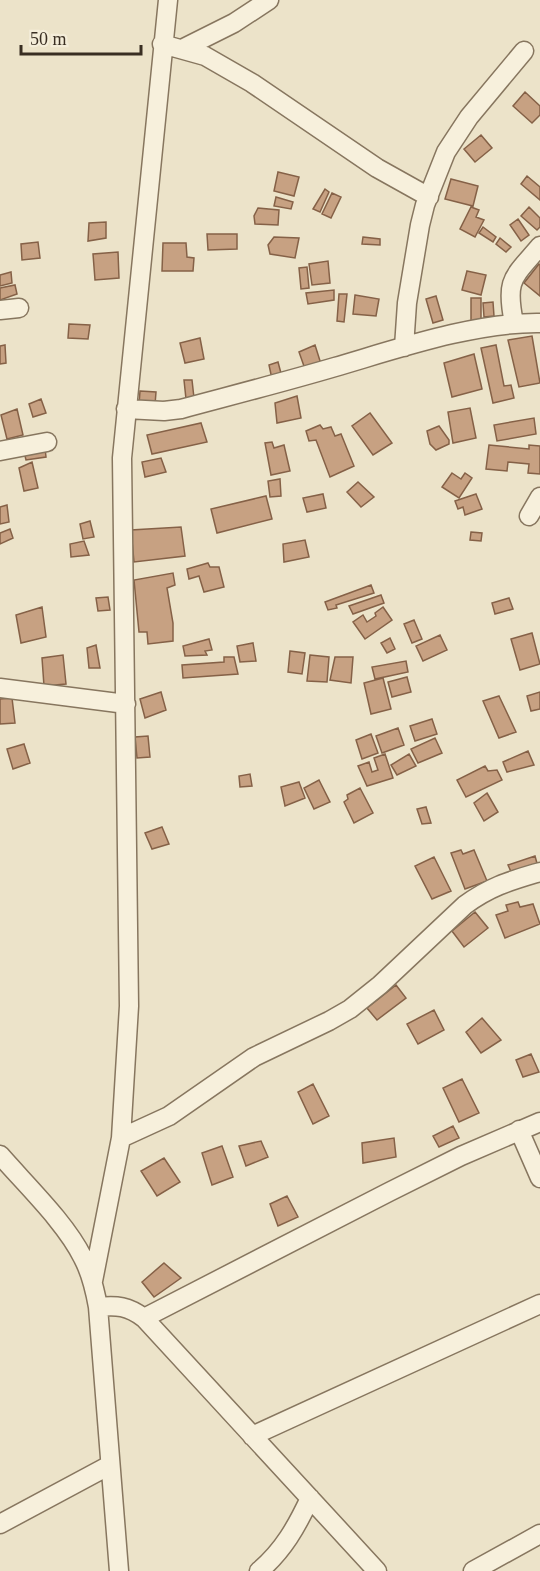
<svg xmlns="http://www.w3.org/2000/svg" width="540" height="1571" font-family="Georgia,serif">
<style>
.building{fill:#c7a182;stroke:#856147;stroke-width:1.5}
.lines{fill:none;stroke-linecap:round;stroke-linejoin:round}
.minor-casing{stroke:#87765f;stroke-width:21}
.minor{stroke:#f7f0dc;stroke-width:18}
</style>
<rect width="100%" height="100%" fill="#ece3c9"/>
<path class="building" d="M525,92L540,106V115L532,123L513,106Z
M481,135L492,148L475,162L464,149Z
M278,172L299,177L294,196L274,191Z
M527,176L540,187V200L521,184Z
M451,179L478,186L473,206L445,199Z
M325,189L329,192L320,212L313,209Z
M332,193L341,197L331,218L322,214Z
M276,197L293,202L291,209L274,206Z
M471,207L479,210L476,217L484,220L475,237L460,229Z
M529,207L540,218V227L537,230L521,216Z
M258,208L279,210L278,225L255,224L254,216Z
M518,219L529,235L521,241L510,225Z
M106,222V238L88,241L89,223Z
M483,227L496,237L493,242L479,233Z
M207,234H237V249L208,250Z
M274,237L299,238L295,258L270,254L268,245Z
M363,237L380,239V245L362,244Z
M500,238L511,247L506,252L496,244Z
M38,242L40,258L22,260L21,244Z
M163,243H186L187,257L194,258L193,271H162Z
M118,252L119,278L95,280L93,254Z
M328,261L330,283L312,285L309,264Z
M539,264L540,265V296L524,283Z
M307,267L309,288L301,289L299,268Z
M467,271L486,275L481,295L462,290Z
M11,272L12,283L0,286V275Z
M15,285L17,294L0,300V288Z
M334,290V300L308,304L306,293Z
M339,294H347L344,322L337,321Z
M355,295L379,299L376,316L353,314Z
M436,296L443,320L433,323L426,299Z
M471,298H481V322H471Z
M493,302L494,316L484,317L483,303Z
M69,324L90,325L88,339L68,338Z
M532,336L540,383L519,387L508,340Z
M200,338L204,359L185,363L180,343Z
M5,345L6,363L0,364V346Z
M315,345L321,364L305,369L299,352Z
M496,345L504,386L511,385L514,398L493,403L481,348Z
M474,354L482,389L452,397L444,363Z
M278,362L282,377L272,379L269,365Z
M184,380H192L194,398L186,399Z
M140,391L156,392L155,405H139Z
M297,396L301,418L277,423L275,403Z
M41,399L46,413L33,417L29,404Z
M470,408L476,438L453,443L448,412Z
M17,409L23,435L7,439L1,415Z
M370,413L392,443L373,455L352,426Z
M534,418L536,434L497,441L494,425Z
M201,423L207,442L152,454L147,435Z
M320,425L323,429L331,427L335,436L341,434L354,466L330,477L316,440L309,441L306,431Z
M439,426L449,440V444L436,450L430,444L427,431Z
M272,442L274,448L284,445L290,471L271,475L265,443Z
M489,445L529,449V445L540,446V474L528,473L529,464L508,462L507,471L486,469Z
M45,448L46,457L26,460L24,452Z
M161,458L166,472L145,477L142,462Z
M32,462L38,488L24,491L19,468Z
M452,473L461,479L465,473L472,478L459,498L442,487Z
M280,479L281,496L270,497L268,481Z
M358,482L374,497L361,507L347,492Z
M323,494L326,508L307,512L303,498Z
M476,494L482,509L465,515L463,507L458,509L455,501Z
M266,496L272,519L217,533L211,509Z
M7,505L9,522L0,524V507Z
M90,521L94,537L83,539L80,524Z
M181,527L185,556L134,562L131,530Z
M10,529L13,538L0,544V533Z
M471,532L482,533L481,541L470,540Z
M305,540L309,557L284,562L283,544Z
M84,541L89,555L71,557L70,544Z
M208,563L210,567H219L224,587L204,592L199,576L189,579L187,569Z
M173,573L175,585L167,588L173,623V641L148,644L147,632H139L134,580Z
M371,585L374,593L336,605L337,608L328,610L325,602Z
M381,595L384,603L353,614L349,606Z
M108,597L110,610L98,611L96,598Z
M509,598L513,609L495,614L492,603Z
M42,607L46,637L21,643L16,615Z
M383,607L392,620L365,639L353,622L363,615L367,622L376,616L375,613Z
M414,620L422,639L412,643L404,624Z
M532,633L540,664L520,670L511,639Z
M440,635L447,650L423,661L416,646Z
M390,638L395,649L387,653L381,643Z
M209,639L212,650L205,651L207,655L185,656L183,646Z
M253,643L256,661L240,662L237,646Z
M96,645L100,668H89L87,648Z
M290,651L305,653L302,674L288,672Z
M63,655L66,684L44,686L42,658Z
M310,655L329,657L327,682L307,681Z
M224,657H234L238,674L183,678L182,665L224,662Z
M335,657H353L351,683L330,680Z
M406,661L408,672L375,679L372,667Z
M407,677L411,692L392,697L388,682Z
M383,678L391,709L371,714L364,683Z
M161,692L166,710L145,718L140,699Z
M540,692V709L531,711L527,696Z
M499,696L516,732L499,738L483,701Z
M12,698L15,723L0,724V699Z
M432,719L437,734L415,741L410,726Z
M398,728L404,745L382,753L376,736Z
M371,734L378,753L362,759L356,740Z
M148,736L150,757L137,758L135,737Z
M435,738L442,753L418,763L411,749Z
M24,744L30,763L13,769L7,749Z
M528,751L534,765L507,772L503,762Z
M385,754L393,778L367,786L358,766L369,762L372,772L378,770L374,758Z
M409,754L416,766L397,775L391,765Z
M485,766L488,771L497,770L502,780L466,797L457,780Z
M250,774L252,786L240,787L239,776Z
M319,780L330,802L314,809L304,788Z
M299,782L305,798L285,806L281,787Z
M360,788L373,813L354,823L344,802L348,799L347,795Z
M487,793L498,812L484,821L474,803Z
M426,807L431,823L422,824L417,809Z
M162,827L169,844L152,849L145,833Z
M461,850L463,854L474,850L487,881L465,889L451,853Z
M535,856L538,867L512,874L508,865Z
M434,857L451,891L432,899L415,866Z
M518,902L520,907L533,904L540,924L505,938L496,915L508,911L506,905Z
M475,912L488,928L464,947L452,931Z
M396,985L406,998L377,1020L367,1008Z
M434,1010L444,1030L418,1044L407,1024Z
M482,1018L501,1040L481,1053L466,1032Z
M531,1054L539,1072L523,1077L516,1060Z
M462,1079L479,1113L459,1122L443,1088Z
M313,1084L329,1116L313,1124L298,1092Z
M453,1126L459,1138L439,1147L433,1136Z
M394,1138L396,1157L363,1163L362,1143Z
M261,1141L268,1157L246,1166L239,1146Z
M222,1146L233,1177L212,1185L202,1153Z
M164,1158L180,1182L157,1196L141,1171Z
M287,1196L298,1217L278,1226L270,1204Z
M164,1263L181,1278L154,1297L142,1282Z"/>
<g class="lines">
<defs>
<path id="minor" d="M162,44L205,56L252,83L377,168L429,197
M184,48L234,23L269,0
M0,310L19,308
M514,323C505,279 513,278 540,246
M404,347L407,303L420,225L425,205L446,152L469,117L524,51
M126,409L164,411L181,409C233,395 284,382 335,367C397,349 475,322 540,323
M0,451L47,442
M529,516L540,497
M0,688L126,704
M519,1130L540,1178
M121,1138L169,1116L254,1057L329,1021L350,1009L380,985L465,905C491,886 510,881 540,872
M0,1155C26,1185 66,1223 83,1258C91,1273 95,1290 98,1307L119,1571
M93,1281L121,1138L129,1006L122,458L168,0
M98,1307C117,1305 128,1306 144,1318L377,1571
M144,1318L389,1192L461,1156L540,1122
M252,1436L540,1304
M0,1524L110,1465
M259,1571C283,1551 297,1526 310,1498
M473,1571L540,1534"/>
</defs>
<use href="#minor" class="minor-casing"/>
<use href="#minor" class="minor"/>
</g>
<path d="M21 45v9h120v-9" fill="none" stroke="#392e22" stroke-width="3"/>
<text x="30" y="45" font-size="18" fill="#392e22" stroke="#f4edd9" stroke-width="4.5" paint-order="stroke">50 m</text>
</svg>
